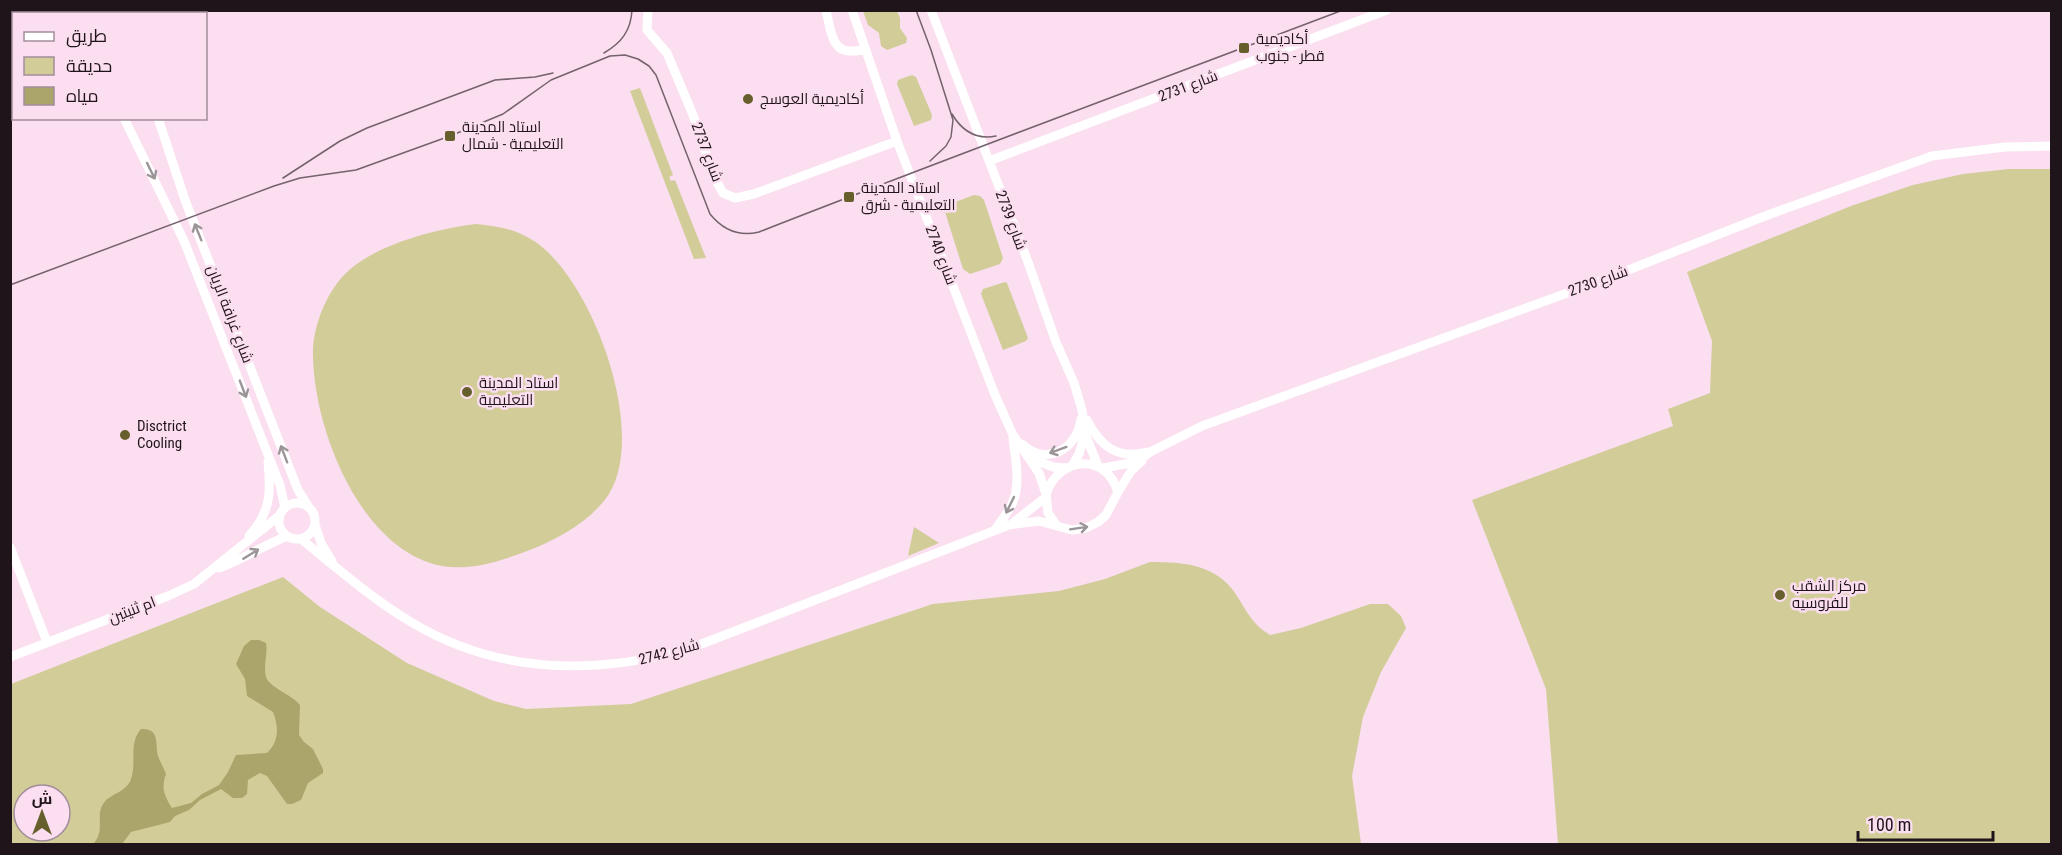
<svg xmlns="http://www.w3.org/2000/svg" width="2062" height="855" font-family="'Roboto Condensed',Cairo,sans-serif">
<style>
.green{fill:#d2cc99;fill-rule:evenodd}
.water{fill:#aca56b}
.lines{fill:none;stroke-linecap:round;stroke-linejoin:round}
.minor{stroke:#fff;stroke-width:9}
.tram{stroke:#74626d;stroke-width:1.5}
.oneway{stroke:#9b9598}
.poi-dot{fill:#665f2c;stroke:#fbdef0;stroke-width:2}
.labels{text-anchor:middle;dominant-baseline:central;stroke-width:5;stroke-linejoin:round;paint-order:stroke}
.poi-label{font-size:15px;fill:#20141b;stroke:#fbdef0;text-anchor:start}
.street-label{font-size:15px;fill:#20141b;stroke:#fbdef0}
</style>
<rect width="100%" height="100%" fill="#fbdef0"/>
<path class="green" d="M863,11H897L900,18V28L907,38L906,43L887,50L881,46L879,33L868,25Z
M912,75L916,77L932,115L931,120L914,126L897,84L898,80Z
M640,88L673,175L669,177L671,181L675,180L706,258L694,259L630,91Z
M2009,169H2051V844H1558L1546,689L1472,500L1673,426L1668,409L1710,393L1712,341L1687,272L1851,206L1913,185L1963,174Z
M974,195L980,196L984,200L1003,258L1000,264L970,274L963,269L945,212L950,204Z
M476,224C497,226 516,229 534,241C593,279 653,441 604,501C584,525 556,540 527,551C501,561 470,571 442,566C361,551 314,430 313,356C312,329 325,296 343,276C372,245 435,229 476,224Z
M1005,282L1007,283L1028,338L1026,341L1003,350L981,294L983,289Z
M914,527L939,543L908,556Z
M1150,562C1184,562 1217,564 1237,596C1247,612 1253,625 1270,635L1301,628L1370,604H1388L1401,616L1406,628L1381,672L1363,717L1352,776L1361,844H11V684L283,577L320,607L407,663L494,701L526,709L631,704L933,604L1059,591L1105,579ZM24,795H60V831H24Z"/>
<path class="water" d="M251,640H259L266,643C268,654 263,667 266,677C270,688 291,694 300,705L299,735L304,742L313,749L323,769V773L308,783L301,800L292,804H287L267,776L260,773L248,780L247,794L242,798H233L221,789L200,800L189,810L175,816L170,822L131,832L122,844H93C106,830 95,817 103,804C110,793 126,793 131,779C137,762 128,744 141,729C160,728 155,743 158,756C160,762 164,768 166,774C161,788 164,795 172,808L191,803L202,794L219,785L228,772L236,755L267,753C279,741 279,728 273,712L247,696L245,679L236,664L244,646Z"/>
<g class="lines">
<path class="minor" d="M78,10L80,14
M112,10L113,14
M648,10L647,30L667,53L693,115L714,177L723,193L735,198L754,194L897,141
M826,10C832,36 832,59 865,49
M852,10L897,141L995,395L1013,435L1039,473L1046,494L1048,513L1057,526L1072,530L1086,528L1098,522L1106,515L1118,492C1106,452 1059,456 1046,494
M931,10L1028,262L1056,342L1074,383L1082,410L1086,436L1098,466
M124,118L184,241L280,485L285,508
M158,118L185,200L298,490L308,506
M989,161L1387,10
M1087,420C1100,446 1117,460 1147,452
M1022,444C1047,467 1077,449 1081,419
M1030,458L1053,467L1068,468
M1072,466L1079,454L1085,433
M1103,468L1136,462L1152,451L1202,426L1603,280L1765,216L1932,156L2005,147L2052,146
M1118,492L1131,471L1142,461
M279 521a18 18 0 1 1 36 0a18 18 0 1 1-36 0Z
M1014,522L1046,497
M315,525L321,543L332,561
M995,530C1000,522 1007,514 1011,506C1022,486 1015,458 1013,438
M249,536C271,512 271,492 268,462
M301,539C337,568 371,598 411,622C497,674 591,675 686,650L1009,525L1039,521L1057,526
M10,547L47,642
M219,568C243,559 263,546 287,536
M10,657L168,596L194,584L280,515"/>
<path class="tram" d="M916,10L931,50L953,120L951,137L946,146L930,161
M604,53C621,43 631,31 632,10
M952,114C962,131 976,140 996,136
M283,178L340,141L367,128L495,80L535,77L553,73
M10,285L274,186L300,178L356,170L450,136L503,114L551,80L610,56L625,55L638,59L649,66L656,75L710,214C723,230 739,237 759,232C953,156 1148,84 1343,10"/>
</g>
<defs><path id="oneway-shaft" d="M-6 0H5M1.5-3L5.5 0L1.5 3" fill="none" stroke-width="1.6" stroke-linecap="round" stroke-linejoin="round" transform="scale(1.5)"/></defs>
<g class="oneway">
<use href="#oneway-shaft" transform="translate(151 171) rotate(64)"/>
<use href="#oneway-shaft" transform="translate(198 232) rotate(-112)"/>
<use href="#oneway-shaft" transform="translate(243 389) rotate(69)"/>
<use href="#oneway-shaft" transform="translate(1058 450) rotate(160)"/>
<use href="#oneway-shaft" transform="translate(284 454) rotate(-111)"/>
<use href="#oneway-shaft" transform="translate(1010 505) rotate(116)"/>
<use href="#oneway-shaft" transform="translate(1079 528) rotate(-9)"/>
<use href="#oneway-shaft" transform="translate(251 554) rotate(-32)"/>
</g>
<g class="poi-dot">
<rect x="1238" y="42" width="12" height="12" rx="3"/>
<circle cx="748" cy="99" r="6"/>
<rect x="444" y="130" width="12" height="12" rx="3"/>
<rect x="843" y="191" width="12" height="12" rx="3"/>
<circle cx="467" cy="392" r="6"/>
<circle cx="125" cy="435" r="6"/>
<circle cx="1780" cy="595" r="6"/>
</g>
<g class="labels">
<g class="poi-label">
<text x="1256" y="39">أكاديمية<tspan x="1256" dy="17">قطر - جنوب</tspan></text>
<text x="760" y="99">أكاديمية العوسج</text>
<text x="462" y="127">استاد المدينة<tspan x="462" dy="17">التعليمية - شمال</tspan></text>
<text x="861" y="188">استاد المدينة<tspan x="861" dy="17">التعليمية - شرق</tspan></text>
<text x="479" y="383">استاد المدينة<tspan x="479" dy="17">التعليمية</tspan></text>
<text x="137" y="426">Disctrict<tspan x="137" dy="17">Cooling</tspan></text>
<text x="1792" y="586">مركز الشقب<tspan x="1792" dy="17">للفروسيه</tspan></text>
</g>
<g class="street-label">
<text transform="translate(1188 86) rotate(-21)">شارع 2731</text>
<text transform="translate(707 152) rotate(69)">شارع 2737</text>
<text transform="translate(1011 220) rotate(69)">شارع 2739</text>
<text transform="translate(941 255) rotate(69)">شارع 2740</text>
<text transform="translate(1598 281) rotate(-20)">شارع 2730</text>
<text transform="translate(230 314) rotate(69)">شارع غرافة الريان</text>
<text transform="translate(132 610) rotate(-21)">ام ثنيتين</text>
<text transform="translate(669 652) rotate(-15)">شارع 2742</text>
</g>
</g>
<rect width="2062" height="855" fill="none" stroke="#20141b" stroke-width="24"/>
<rect x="12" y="12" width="195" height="108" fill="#fbdef0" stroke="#a38d9b" stroke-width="1.5"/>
<rect x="24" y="32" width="30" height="9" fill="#ffffff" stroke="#a38d9b" stroke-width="1.5"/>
<text x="66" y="42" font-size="18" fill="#20141b">طريق</text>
<rect x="24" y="57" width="30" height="18" fill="#d2cc99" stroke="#a38d9b" stroke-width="1.5"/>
<text x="66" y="72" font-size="18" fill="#20141b">حديقة</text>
<rect x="24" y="87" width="30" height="18" fill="#aca56b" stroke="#a38d9b" stroke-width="1.5"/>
<text x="66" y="102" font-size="18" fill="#20141b">مياه</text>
<g transform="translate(42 813)"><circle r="28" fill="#fbdef0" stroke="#a38d9b" stroke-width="1.5"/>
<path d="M0-4.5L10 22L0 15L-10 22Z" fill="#665f2c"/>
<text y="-9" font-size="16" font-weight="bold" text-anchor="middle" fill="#20141b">ش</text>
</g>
<path d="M1858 831v9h135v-9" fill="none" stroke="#20141b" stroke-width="3"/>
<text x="1867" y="831" font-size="18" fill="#20141b" stroke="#fbdef0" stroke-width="4.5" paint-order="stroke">100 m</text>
</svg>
